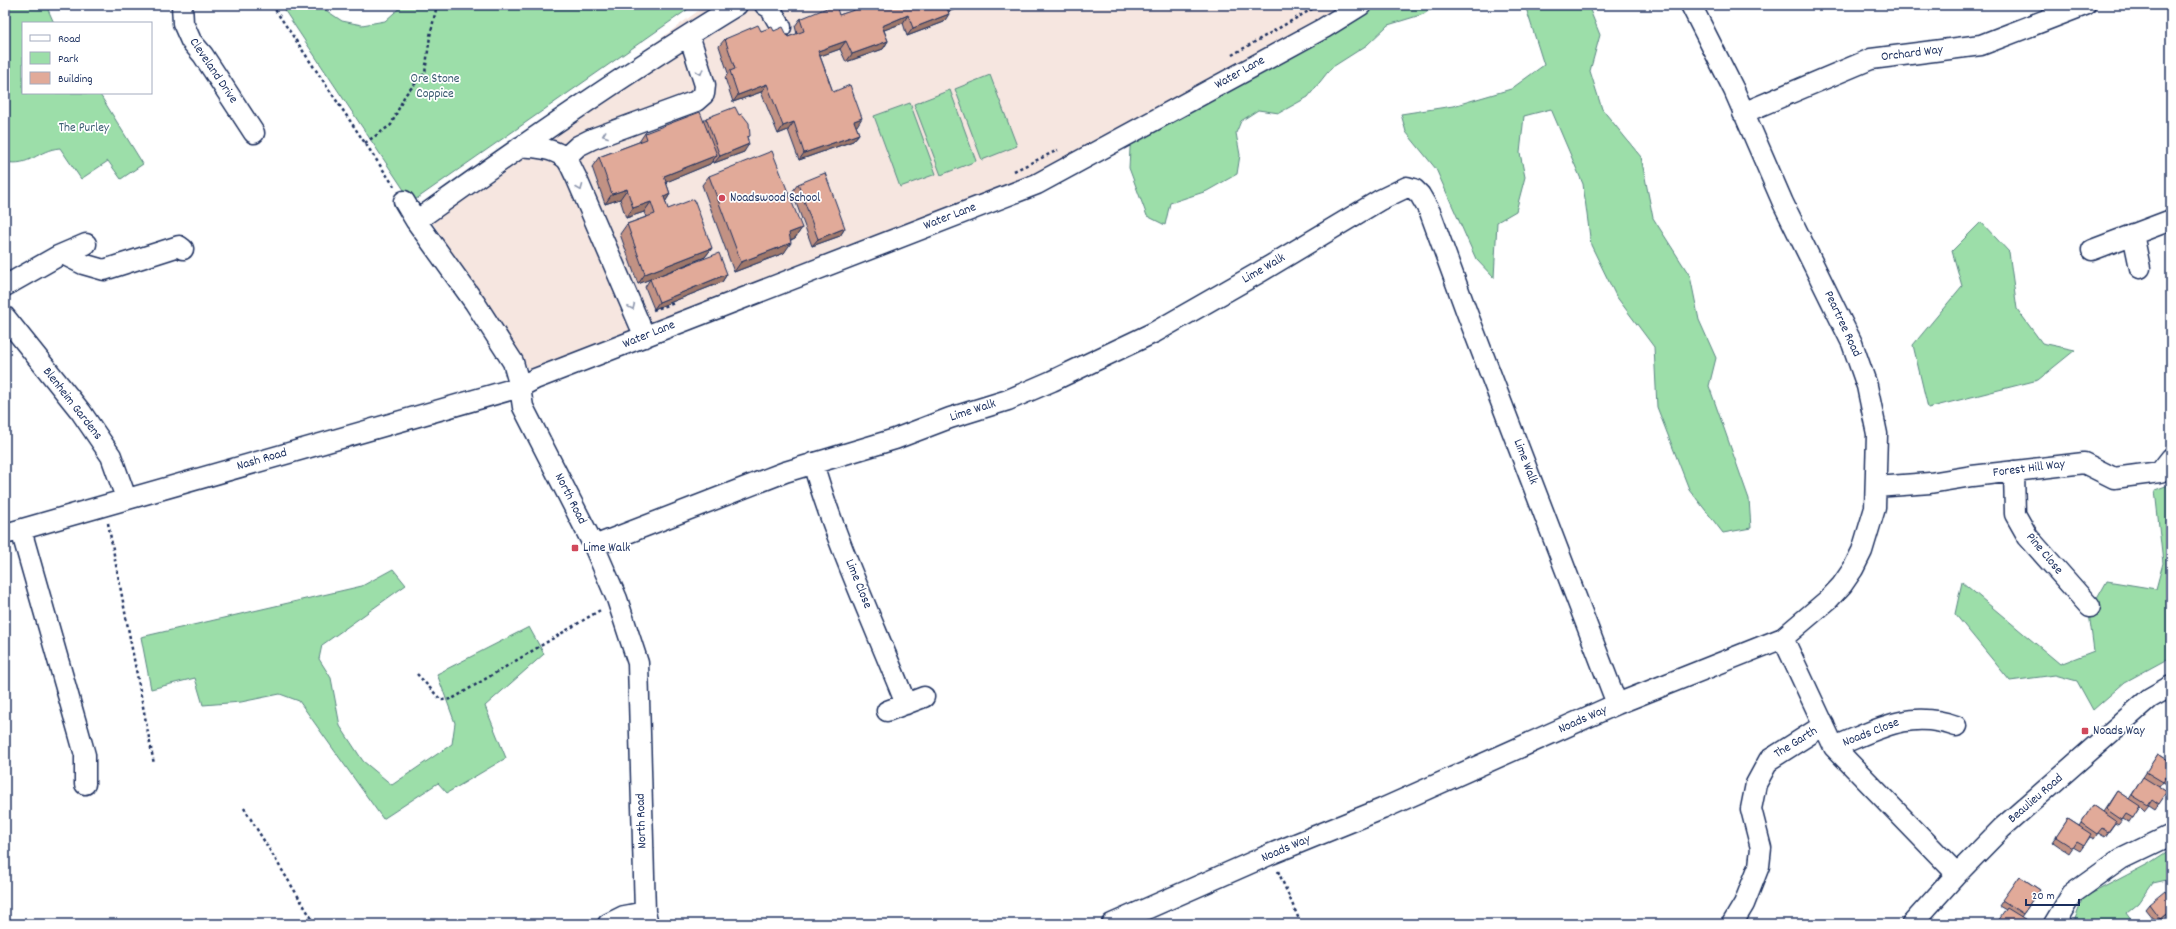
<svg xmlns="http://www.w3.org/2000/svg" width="2176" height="929" font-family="Dekko,sans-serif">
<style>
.built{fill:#f6e6e0}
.green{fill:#9cdea9;stroke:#5c8684}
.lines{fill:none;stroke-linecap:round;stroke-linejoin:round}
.minor-casing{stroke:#1b2f5e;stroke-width:23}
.path{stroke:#1b2f5e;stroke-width:2.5;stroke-dasharray:3 3;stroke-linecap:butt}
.minor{stroke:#fff;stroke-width:20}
.wall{fill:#c29284;stroke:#1b2f5e}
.shaded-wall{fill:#9e776b;stroke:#1b2f5e}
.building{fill:#e1aa99;stroke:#1b2f5e}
.oneway{stroke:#8d97ae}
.poi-dot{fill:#d1495b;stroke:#fff;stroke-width:1.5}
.labels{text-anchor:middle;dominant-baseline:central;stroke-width:3.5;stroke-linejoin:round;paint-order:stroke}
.street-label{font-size:13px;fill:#1b2f5e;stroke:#fff}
.park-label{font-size:13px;fill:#3b5b71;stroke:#fff}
.poi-label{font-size:13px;fill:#1b2f5e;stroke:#fff;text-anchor:start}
</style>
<rect width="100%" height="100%" fill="#fff"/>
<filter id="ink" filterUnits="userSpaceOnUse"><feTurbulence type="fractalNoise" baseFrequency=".025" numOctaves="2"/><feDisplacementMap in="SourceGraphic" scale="8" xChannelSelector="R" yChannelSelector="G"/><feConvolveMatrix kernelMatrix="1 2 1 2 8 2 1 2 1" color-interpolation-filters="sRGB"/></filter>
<g filter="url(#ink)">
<path class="built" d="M706,5H1361L1037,184L535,379L426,213Z"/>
<path class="green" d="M5,5H46L54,23H23V93H99L143,164L121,179L108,161L81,179L60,148C37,150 31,167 5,162Z
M281,5H318L342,21L362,25L385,21L403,5H694L412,202Z
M1361,5H1436L1424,14L1388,25L1367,45L1331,68L1308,97L1279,113L1258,110L1241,121L1236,133L1240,155L1237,174L1207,191L1170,203L1165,225L1147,216L1129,168L1131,129Z
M1525,5H1588L1600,35L1590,71L1602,109L1641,157L1653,218L1690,276L1699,320L1716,358L1709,386L1749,499L1751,528L1723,533L1689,489L1657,407L1654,347L1616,296L1591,245L1583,184L1551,109L1524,116L1520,153L1525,177L1516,211L1497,222L1494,278L1476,259L1436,169L1406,132L1401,114L1453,106L1511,89L1544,65Z
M990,75L1017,146L982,160L955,89Z
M950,90L976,161L941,175L914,104Z
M910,103L936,174L900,187L874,116Z
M1981,222L2009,252L2017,309L2042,343L2075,350L2038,380L1928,408L1913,345L1962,286L1952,251Z
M2171,484V657L2125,682L2093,710L2077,681L2055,675L2010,681L1955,614L1962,582L2060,664L2094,651L2089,613L2107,581L2156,589L2163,563L2155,490Z
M393,569L406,585L322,645L319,659L331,678L340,726L363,761L392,785L452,744L455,723L437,674L529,627L544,654L485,706L506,758L447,793L438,783L383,819L299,701L280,694L241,702L203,705L195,678L151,689L141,637L362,586Z
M2171,849V879L2153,883L2139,903L2127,913L2135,924H2073L2083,898L2148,864Z"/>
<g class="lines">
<defs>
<path id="minor" d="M182,5L183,23L191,41L203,55L254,133
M765,5L770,8L781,27
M1691,5L1734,90L1783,203L1852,343L1867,386L1877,434L1875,508L1862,551L1853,569L1842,585L1829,599L1783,638
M1743,113L1871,59L1981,45L2085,5
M520,147C533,146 555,149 565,158C570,162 573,172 576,177L645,337
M565,158L578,146L592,139L696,101L704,94L705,85L689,35
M404,201L416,221L475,303L513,362L520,387L523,407L594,546L617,599L638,663L645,912L648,924
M416,221C521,146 627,72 737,5
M2133,234L2140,268
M2092,250L2171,220
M63,254L83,264L104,270L179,246L183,249
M5,286L58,256L86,244
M5,317L81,412L111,456L126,498
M813,463C836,543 875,626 906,704
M2014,471L2015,514L2028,537L2090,607
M1876,487L1930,483L1972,476L2084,463L2114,478L2160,472L2171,458
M21,530L78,730L85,755V784
M5,534L520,387L535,379L1037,184L1324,28L1361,5
M594,546L785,472L895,439L950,418L1008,400L1052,381L1155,332L1260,272L1380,200L1407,187L1414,189L1420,195L1430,212L1467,313L1617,704
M887,711L924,697
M1834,747C1877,730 1908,709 1956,726
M608,924L624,916L645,912
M1112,924L1271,854L1382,809L1617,704L1783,638L1834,747L1957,874
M1732,924L1744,904L1759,866L1761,848L1751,809L1756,784L1769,760L1824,725
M1912,924L1957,874L2002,828L2150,698L2171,686
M2054,924L2072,894L2121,859L2171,835"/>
</defs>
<use href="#minor" class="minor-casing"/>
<path class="path" d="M272,5L394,186
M1232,55L1319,5
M365,143L391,125L405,95L425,73L430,36L437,5
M1014,171L1058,150
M653,310L675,303
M108,523L154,764
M417,674L441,700L452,699L602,609
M244,808L315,924
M1278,871L1301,924"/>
<use href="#minor" class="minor"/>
</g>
<path class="wall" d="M862,5H962L960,7L948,12L944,22L907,36L903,23L884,30L888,41L883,49L846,62L840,49L820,56L833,92L857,126H856L859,134L853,141L799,160L788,130L778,134L761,92L733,102L725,78L728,73L719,46L725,39L761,31H774L788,37L797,34L795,26L800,19L839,15L862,8Z
M706,118L748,139L744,152L714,163L713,160L710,164L666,182L670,194L665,202L668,209L712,248L705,257L651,279L727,274L722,282L654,309L645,287L650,279L638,284L620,234L627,224L646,217L644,212L626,218L620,199L605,204L592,167L599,157L639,142L645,133L704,121Z
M709,176L802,228L795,238L791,240L784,253L734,272L702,185Z
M798,184L845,228L840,236L812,246L792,192Z
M2158,754L2171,762V784L2170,786L2163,782L2159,787L2167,792L2155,809L2149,805L2144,811L2140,807L2129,823L2123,819L2118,825L2115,823L2105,837L2098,833L2094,839L2090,837L2080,851L2073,847L2069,853L2053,842L2068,819L2079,826L2093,805L2103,812L2117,791L2129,799Z
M2019,876L2040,890L2021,917L2006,910L1999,906Z
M2171,899V912L2157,924L2145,909L2149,904Z"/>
<path class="shaded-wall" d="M953,5H962L960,7L941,15L947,8Z
M949,14L944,22L907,36L913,28Z
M908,15L903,23L876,33L882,26Z
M846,41L840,49L812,59L818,51Z
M888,41L883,49L846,62L852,54Z
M767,84L761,92L733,102L738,95Z
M862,118L857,126L849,128L854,121Z
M794,122L788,130L778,134L783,126Z
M859,134L853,141L799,160L804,153Z
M749,144L744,152L714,163L720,156Z
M717,155L710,164L657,186L664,176Z
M627,189L620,199L605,204L612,194Z
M670,194L664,204V197Z
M651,202L644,212L626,218L633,208Z
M802,228L795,238L782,243L789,233Z
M845,228L840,236L812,246L818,239Z
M791,243L784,253L734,272L741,262Z
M712,248L705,257L638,284L645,274Z
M727,274L722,282L654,309L659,302Z
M2171,910V912L2157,924L2160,919Z"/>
<path class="building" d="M834,5H836L839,15L869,5H953L947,8L949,14L913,28L908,15L882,26L888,41L852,54L846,41L818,51L833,92L850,85L862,118L854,121L859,134L804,153L794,122L783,126L767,84L738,95L730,71L735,69L725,39L758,25L761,31L772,27L774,31L783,27L788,37L804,31L800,19Z
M735,107L739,115L742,114L749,123L750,136L747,137L749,144L720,156L706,118Z
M700,112L717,155L664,176L670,194L664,197L668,209L694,199L712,248L645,274L627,224L655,214L651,202L633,208L627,189L612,194L599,157L647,139L645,133Z
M772,151L802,228L789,233L791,243L741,262L709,176Z
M825,173L845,228L818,239L798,184Z
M719,253L727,274L659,302L650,279Z
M2158,754L2171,762V779L2167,776L2163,782L2146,772Z
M2143,777L2167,792L2159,804L2152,799L2148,805L2132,795Z
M2117,791L2140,806L2133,818L2126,814L2122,820L2106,809Z
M2093,805L2116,821L2108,832L2102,828L2097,834L2081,823Z
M2068,819L2091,834L2084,846L2077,842L2073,848L2056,837Z
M2019,876L2040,890L2023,914L2002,900Z
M2165,891L2171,899V910L2160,919L2149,904Z
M2007,908L2028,921L2026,924H1996Z"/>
<defs><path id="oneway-chevron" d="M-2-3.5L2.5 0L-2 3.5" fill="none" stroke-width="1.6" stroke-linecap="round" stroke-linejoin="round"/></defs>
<g class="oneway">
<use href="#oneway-chevron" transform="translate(700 72) rotate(73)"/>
<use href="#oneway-chevron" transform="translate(605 135) rotate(160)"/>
<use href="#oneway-chevron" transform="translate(580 188) rotate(68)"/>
<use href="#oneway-chevron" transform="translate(632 307) rotate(66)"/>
</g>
</g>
<g class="poi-dot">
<circle cx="722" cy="198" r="4"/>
<rect x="571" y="544" width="8" height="8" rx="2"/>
<rect x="2081" y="727" width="8" height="8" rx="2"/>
</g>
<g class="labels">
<g class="street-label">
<text transform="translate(1912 54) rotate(-7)">Orchard Way</text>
<text transform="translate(213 71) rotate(56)">Cleveland Drive</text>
<text transform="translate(1240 73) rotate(-29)">Water Lane</text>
<text transform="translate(950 217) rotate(-21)">Water Lane</text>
<text transform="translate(1264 269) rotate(-30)">Lime Walk</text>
<text transform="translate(1842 324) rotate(65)">Peartree Road</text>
<text transform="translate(649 335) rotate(-22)">Water Lane</text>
<text transform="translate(72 404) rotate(52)">Blenheim Gardens</text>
<text transform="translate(973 411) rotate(-18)">Lime Walk</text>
<text transform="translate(262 460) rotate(-16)">Nash Road</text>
<text transform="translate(1525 462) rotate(69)">Lime Walk</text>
<text transform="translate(2029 469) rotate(-7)">Forest Hill Way</text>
<text transform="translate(570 499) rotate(63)">North Road</text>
<text transform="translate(2044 554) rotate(50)">Pine Close</text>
<text transform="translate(858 584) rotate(68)">Lime Close</text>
<text transform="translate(1583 720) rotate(-24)">Noads Way</text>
<text transform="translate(1871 733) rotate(-21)">Noads Close</text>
<text transform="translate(1796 743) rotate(-32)">The Garth</text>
<text transform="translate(2036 799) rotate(-41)">Beaulieu Road</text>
<text transform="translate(642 821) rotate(-92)">North Road</text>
<text transform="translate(1286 849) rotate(-23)">Noads Way</text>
</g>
<g class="park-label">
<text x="435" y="79">Ore Stone<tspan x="435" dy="15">Coppice</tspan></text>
<text x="84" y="128">The Purley</text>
</g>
<g class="poi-label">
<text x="730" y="198">Noadswood School</text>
<text x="583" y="548">Lime Walk</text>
<text x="2093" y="731">Noads Way</text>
</g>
</g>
<rect width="2176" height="929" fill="none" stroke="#fff" stroke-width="20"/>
<rect x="10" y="10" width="2156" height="909" fill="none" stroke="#1b2f5e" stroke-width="1.5" filter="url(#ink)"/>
<rect x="22" y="22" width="130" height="72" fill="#ffffff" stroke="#a4acbf"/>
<rect x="30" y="35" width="20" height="6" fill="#ffffff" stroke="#a4acbf"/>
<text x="58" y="42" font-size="12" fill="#1b2f5e">Road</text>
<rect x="30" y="52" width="20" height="12" fill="#9cdea9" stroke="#a4acbf"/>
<text x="58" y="62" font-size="12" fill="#1b2f5e">Park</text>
<rect x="30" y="72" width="20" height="12" fill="#e1aa99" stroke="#a4acbf"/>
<text x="58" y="82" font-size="12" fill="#1b2f5e">Building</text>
<path d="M2026 899v6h53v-6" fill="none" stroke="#1b2f5e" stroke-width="2"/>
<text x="2032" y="899" font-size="12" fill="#1b2f5e" stroke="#ffffff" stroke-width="3" paint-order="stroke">20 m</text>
</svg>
